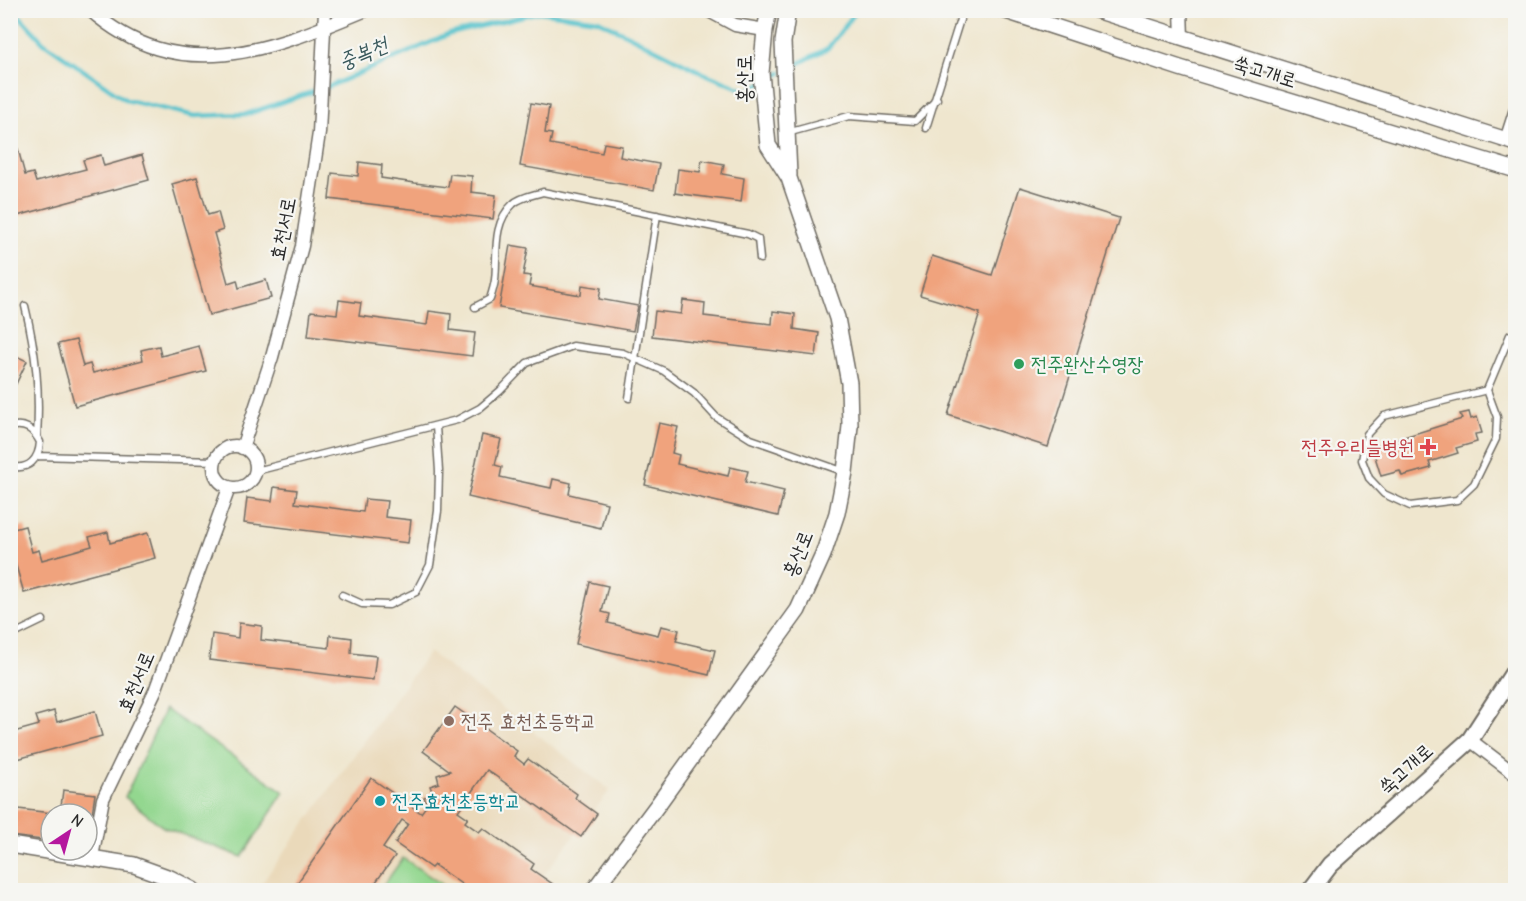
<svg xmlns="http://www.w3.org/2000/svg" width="1526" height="901" font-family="'Comic Neue','Poor Story',sans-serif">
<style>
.built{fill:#ead9ba}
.green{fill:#93d78f;stroke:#5f815d;stroke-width:1.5}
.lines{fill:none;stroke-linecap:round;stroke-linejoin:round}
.stream{stroke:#55c2cc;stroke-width:4.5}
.building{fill:#f0a37d}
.service-casing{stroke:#706c64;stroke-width:9}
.minor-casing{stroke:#706c64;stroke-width:15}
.tertiary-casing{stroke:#706c64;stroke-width:18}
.secondary-casing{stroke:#706c64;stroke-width:20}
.service{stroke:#fff;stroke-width:6}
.minor{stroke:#fff;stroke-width:12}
.tertiary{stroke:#fff;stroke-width:15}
.secondary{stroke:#fff;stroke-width:16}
.leisure-dot{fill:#2e9e5b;stroke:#f6f6f2;stroke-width:2}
.health-dot{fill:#e0444e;stroke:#f6f6f2;stroke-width:2}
.education-dot{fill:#8d6e63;stroke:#f6f6f2;stroke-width:2}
.culture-dot{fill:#0f9aa8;stroke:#f6f6f2;stroke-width:2}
.labels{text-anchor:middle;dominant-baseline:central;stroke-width:4.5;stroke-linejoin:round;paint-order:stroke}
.street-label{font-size:20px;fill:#2b2b2b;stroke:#f6f6f2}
.leisure-label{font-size:20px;fill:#27864d;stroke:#f6f6f2;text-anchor:start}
.health-label{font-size:20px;fill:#be3a42;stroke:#f6f6f2;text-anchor:end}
.education-label{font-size:20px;fill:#785e54;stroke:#f6f6f2;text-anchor:start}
.culture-label{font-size:20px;fill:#0d838f;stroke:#f6f6f2;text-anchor:start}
.water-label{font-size:21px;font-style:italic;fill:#38585b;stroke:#f6f6f2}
</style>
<rect width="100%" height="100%" fill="#f6f6f2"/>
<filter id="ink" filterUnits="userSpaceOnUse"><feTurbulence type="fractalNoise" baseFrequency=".0167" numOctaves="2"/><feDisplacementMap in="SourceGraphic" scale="12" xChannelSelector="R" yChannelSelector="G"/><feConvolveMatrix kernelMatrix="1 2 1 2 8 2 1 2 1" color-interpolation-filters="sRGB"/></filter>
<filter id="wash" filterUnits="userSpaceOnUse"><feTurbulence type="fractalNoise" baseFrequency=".008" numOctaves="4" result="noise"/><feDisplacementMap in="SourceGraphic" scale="24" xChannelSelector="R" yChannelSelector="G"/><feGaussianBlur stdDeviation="1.35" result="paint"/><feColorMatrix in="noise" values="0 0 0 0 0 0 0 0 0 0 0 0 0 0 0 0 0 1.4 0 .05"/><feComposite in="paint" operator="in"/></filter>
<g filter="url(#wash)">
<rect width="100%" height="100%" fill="#efe6ce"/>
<path class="built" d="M429,652L610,790L532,890H263L259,887Z"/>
<path class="green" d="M165,709L284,792L242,857L163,827L125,797Z
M403,858L450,890H380Z"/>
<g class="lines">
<path class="stream" d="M14,10L43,42L126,100L195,116L247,114L330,86L450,34L539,12L598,20L703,73L747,91L781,73
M788,69L828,48L857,10"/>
</g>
<g id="blocks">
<path class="building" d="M531,103L549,106L545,133L552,134L550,144L602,153L604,143L622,146L620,157L659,164L654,190L520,166Z
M18,149L25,175L33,173L36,182L86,169L83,160L101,155L104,166L142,155L149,180L17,216L10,190V151Z
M702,160L724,164L722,174L744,178L741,202L675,193L678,169L700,172Z
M359,162L382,165L381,178L415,183L448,187L450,174L472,176L471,192L496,195L493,219L329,199L332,173L358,176Z
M197,177L208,215L218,212L223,230L214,233L228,283L237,280L239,288L266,280L271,298L209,315L172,184Z
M1020,187L1119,218L1048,447L948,415L980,313L920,295L932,256L992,275Z
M510,245L528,248L523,275L531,276L529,286L581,295L582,285L601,288L599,299L638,306L633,331L499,308Z
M339,300L361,303L359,316L427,325L429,311L451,314L450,330L475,333L472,356L308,336L311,311L337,314Z
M683,300L705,303L704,316L772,324L773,311L795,314L794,329L819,333L816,356L652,336L655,311L681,314Z
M76,340L83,366L90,364L93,373L143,360L141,350L159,346L161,356L199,346L206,371L75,406L58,344Z
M10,353L27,361L16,384L10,381Z
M1469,412L1471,419L1477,417L1482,433L1475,434L1477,442L1456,448L1458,453L1429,462L1431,468L1402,476L1400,471L1381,476L1372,447L1462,419L1460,414Z
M659,423L678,427L672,453L679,455L677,464L728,476L730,467L748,471L745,482L784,491L778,516L645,485Z
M482,435L501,439L495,465L502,467L500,477L551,488L553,479L571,483L569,494L607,503L601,528L468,497Z
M274,487L297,490L295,503L363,512L365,499L387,501L385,517L411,520L408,543L244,523L247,498L272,501Z
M25,526L32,552L39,550L42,560L92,546L89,537L108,532L110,543L148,533L155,558L24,593L10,545V530Z
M590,582L608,586L602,612L610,614L608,623L658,635L661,626L679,630L676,641L715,650L709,675L576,644Z
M239,623L262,626L261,640L329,648L330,635L352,638L351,653L376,656L373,680L209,660L212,634L238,638Z
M455,707L517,751L514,756L524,764L528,759L577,794L575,798L597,814L581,837L487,770L458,811L468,818L465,822L479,832L483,828L534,864L531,869L554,885L550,890H470L434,865L431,868L395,843L408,824L402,820L383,848L395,856L370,890L293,889L371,778L421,813L427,805L424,797L433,794L430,786L439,783L437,775L450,771L423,751Z
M54,711L57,722L95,711L102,736L10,761V733L39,725L36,716Z
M63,790L95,794L90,826L87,829V814H60Z
M10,808L51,813V841L10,836Z"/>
</g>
</g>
<g filter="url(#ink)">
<use href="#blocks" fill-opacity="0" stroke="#706c64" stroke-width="1.5"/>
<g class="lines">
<defs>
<path id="service" d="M926,128L963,10
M787,133L849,116L915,121L937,99
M25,306C36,352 40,389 37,437
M475,307L490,299C492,293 494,287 495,280C498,256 491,224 513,204C520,197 534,195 543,192L748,234L758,239L760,259
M1487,390L1384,416L1367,434L1362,460L1369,478L1384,494L1410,506L1457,500L1474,484L1496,439L1497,417L1487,390L1510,335L1516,337
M629,398L657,215
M10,427C25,423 33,429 40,442C39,459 29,471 10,466
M37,456L215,461
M256,471L457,420L480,408L500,391L527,363L573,346L623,353L664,371L694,393L716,417L751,439L845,472
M342,595L362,604L389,605L416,592L430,565L438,511L439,471L436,426
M10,636L43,620"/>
<path id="minor" d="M90,10C179,88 270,50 366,10
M707,10L735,25L765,30
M1181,10L1182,38
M1506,140L1516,109
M214 467a21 21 0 1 1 42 0a21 21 0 1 1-42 0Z
M242,448L272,357L302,246L319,133L325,10
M1470,740L1516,775
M92,857L103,799L155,691L229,488"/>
<path id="tertiary" d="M788,10L783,42L789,175
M1003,10L1180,68L1516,170
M1096,10L1516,143
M10,845L134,865L170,878L193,890
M594,890L659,803L798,610L823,555L837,513L845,472L850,426L849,383L837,318L789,178L768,145L761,73L765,30L769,10"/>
<path id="secondary" d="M1311,890L1330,865L1470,740L1516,669"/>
</defs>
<use href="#service" class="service-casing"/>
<use href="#minor" class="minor-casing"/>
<use href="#tertiary" class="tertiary-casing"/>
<use href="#secondary" class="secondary-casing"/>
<use href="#service" class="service"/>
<use href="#minor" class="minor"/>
<use href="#tertiary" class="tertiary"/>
<use href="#secondary" class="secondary"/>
</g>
</g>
<circle class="leisure-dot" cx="1019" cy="364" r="6"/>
<path class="health-dot" d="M1425 438h6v6h6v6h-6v6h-6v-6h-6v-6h6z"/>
<circle class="education-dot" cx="449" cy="721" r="6"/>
<circle class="culture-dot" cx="380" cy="801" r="6"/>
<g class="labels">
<g class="street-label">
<text transform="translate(1265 72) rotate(17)">쑥고개로</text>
<text transform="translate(744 79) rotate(-90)">홍산로</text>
<text transform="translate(283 229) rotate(-79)">효천서로</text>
<text transform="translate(798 554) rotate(-68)">홍산로</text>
<text transform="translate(136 682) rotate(-67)">효천서로</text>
<text transform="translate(1406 769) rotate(-42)">쑥고개로</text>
</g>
<g class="leisure-label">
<text x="1031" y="364">전주완산수영장</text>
</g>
<g class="health-label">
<text x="1414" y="447">전주우리들병원</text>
</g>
<g class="education-label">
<text x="461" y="721">전주 효천초등학교</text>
</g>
<g class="culture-label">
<text x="392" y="801">전주효천초등학교</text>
</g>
<g class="water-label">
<text transform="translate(363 53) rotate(-23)">중복천</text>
</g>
</g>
<rect width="1526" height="901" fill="none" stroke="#f6f6f2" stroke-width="36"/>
<g transform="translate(69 832) rotate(36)"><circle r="28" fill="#f6f6f2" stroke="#a5a5a2" stroke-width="1.5"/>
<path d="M0-4.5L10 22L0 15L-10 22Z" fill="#b5179e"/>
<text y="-9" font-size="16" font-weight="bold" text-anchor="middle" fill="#2b2b2b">N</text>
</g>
</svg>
